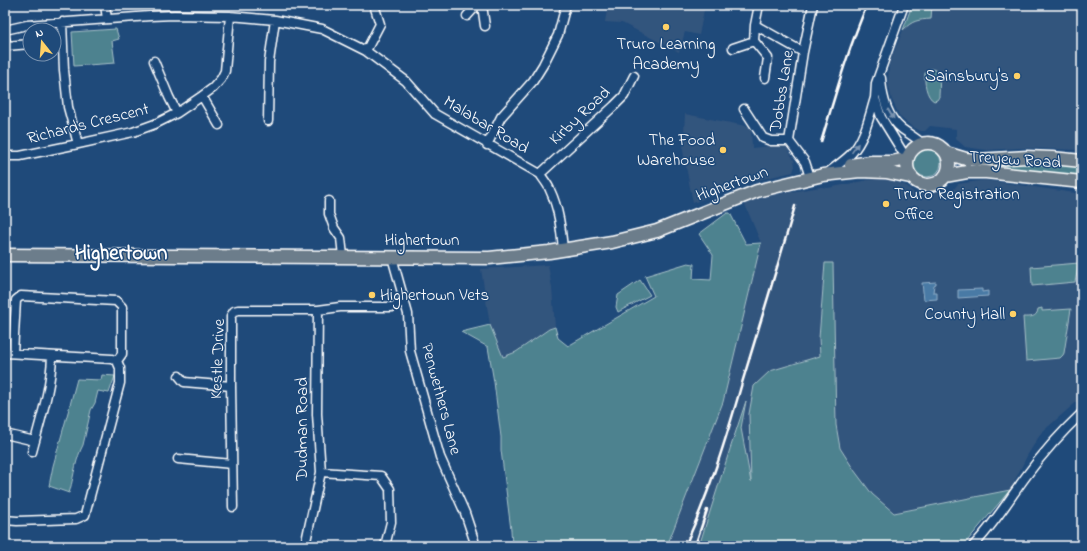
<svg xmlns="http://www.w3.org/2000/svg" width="1087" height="551" font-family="'Indie Flower',sans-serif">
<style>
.built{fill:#33547d}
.green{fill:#4e828f;stroke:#a6c0c7}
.water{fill:#487aa5;stroke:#91afc9}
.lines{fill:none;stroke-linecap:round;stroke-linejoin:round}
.minor-casing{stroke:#fff;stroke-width:11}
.highway-casing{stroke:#fff;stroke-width:15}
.minor{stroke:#1f4a7a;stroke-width:8}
.highway{stroke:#6c7d8b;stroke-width:12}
.rail{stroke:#fff;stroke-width:2.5}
.oneway{fill:#7992af}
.poi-dot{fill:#ffd166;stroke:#1f4a7a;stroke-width:1.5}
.labels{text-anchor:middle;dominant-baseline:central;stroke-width:3;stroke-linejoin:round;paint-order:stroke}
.poi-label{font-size:17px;fill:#fff;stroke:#1f4a7a;text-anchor:end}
.street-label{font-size:17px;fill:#fff;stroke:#1f4a7a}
.district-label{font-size:21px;font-weight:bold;fill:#fff;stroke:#1f4a7a}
</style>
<rect width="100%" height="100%" fill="#1f4a7a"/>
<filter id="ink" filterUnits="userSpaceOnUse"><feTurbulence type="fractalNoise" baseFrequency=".025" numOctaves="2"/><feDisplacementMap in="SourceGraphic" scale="8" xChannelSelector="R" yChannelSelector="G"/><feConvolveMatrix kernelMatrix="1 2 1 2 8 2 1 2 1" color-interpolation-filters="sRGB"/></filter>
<g filter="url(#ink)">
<path class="built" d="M608,5H705L699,35L685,32L679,52L622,23L605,22Z
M932,5H1082V153H1081V150L1020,148L987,150L965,147L956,139V129L930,126L925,131H921L911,126L900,117L892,100L888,83L889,64L903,30L910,23L920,20L931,19Z
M685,114L751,127L752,148L785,144L794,160L795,166L793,172L740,184L693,203L683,151Z
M878,178H887L907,186L916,195L953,190L958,184L985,180L1082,194V397L1041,433L1027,456L1010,490L894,513L872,494L854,470L840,448L836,425L825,263L819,338L820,356L770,371L751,498L761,546H667L723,402L761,243L744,202L771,195L821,187L828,188Z
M548,265L552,288L555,327L549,329L516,352L503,357L490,325L481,269Z"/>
<path class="green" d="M912,5H932L931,19C918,20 913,20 903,30Z
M116,29L119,39L112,41L115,63L74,66L72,32Z
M929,69C943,67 939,88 939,97L937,100L934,101C926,97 924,81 925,73Z
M913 163a14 14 0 1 1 28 0a14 14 0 1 1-28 0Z
M1014,161L1082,165V178L994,167L993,162Z
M727,213H730L746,244L761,243L723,402L667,546H512L511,530L501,450V437L494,382L488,347L461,332L490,325L503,357L516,352L549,329L555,327L558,338L568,346L654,296L645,276L688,263L694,264L693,279L711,280L713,255L699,234Z
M825,263H833L836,425L840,448L854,470L872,494L894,513L1010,490L963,546H699L730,449L746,401L741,428L751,482L749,414L754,386L770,371L820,356L819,338Z
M1079,263L1075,282L1032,286L1031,267Z
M640,280L650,295L618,312L616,307L618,295Z
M1042,308V311L1071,309L1064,353L1063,355L1060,358L1026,361L1023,317C1030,317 1037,318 1038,309Z
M102,375L115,376L109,393L98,391L95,403L91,410L83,445C76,458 74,475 70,490L69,493L49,486L53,466L70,405L77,379L101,380Z"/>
<path class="water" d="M936,282V284L934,285L933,292H937V299L924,300L922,283Z
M982,289V292L988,291V296L958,298V290Z"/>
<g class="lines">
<defs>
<path id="minor" d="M105,5L107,19
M482,5L485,26
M759,5L755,25L803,52
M904,5L876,83L875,98L881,117L902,151L908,156
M467,16L477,5
M62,22L64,70L68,107L78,144
M755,25L754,41L768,58L765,78
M5,30L27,25L150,16L174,15L230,16L275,20L322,29L366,51L406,81L435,114L540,174C543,179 548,184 550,190C559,209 561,229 563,249
M5,39L7,46L30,44
M733,48L754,41
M366,51L380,24L374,5
M154,61L169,97L177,113
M881,78C882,96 887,117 902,129C909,134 916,138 923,144
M202,96L219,125
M744,109L763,138L771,141H789
M268,121L269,62L275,20
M487,145L501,117L533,81L543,65L558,35L566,5
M5,156H20L78,144L133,132L155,124L177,113L202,96L213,88L221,79L225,71L230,16
M540,174L614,106L624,96L634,76
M826,174C835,167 844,161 851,154C865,139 869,117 875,98
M810,177L805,162L789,141L803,52L813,5
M329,201V214L334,228L341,238L343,256
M392,257L408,314L410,351L440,457L465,513L474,540V546
M5,353L112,359L117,361L120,368V383L85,515L76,519L17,521L5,520
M13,353L16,300L21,296L116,301L122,307V354L117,361
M179,376L184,382L231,386
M5,434L35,441
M32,452C40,421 51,389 52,356
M178,459L232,464
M321,472L381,476L390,489L391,522L385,546
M233,507L231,386V316L234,311L238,310H318L340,307H392L404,301
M303,546L306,541L321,472L317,414L318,310
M973,546C994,525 1009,499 1027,475C1043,453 1062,432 1082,413"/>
<path id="highway" d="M907 164a21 21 0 1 1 42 0a21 21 0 1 1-42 0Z
M946,153L966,159L976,160L1027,157L1052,158L1082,161
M851,165L871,162H892L907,159
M945,176L967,172H986L1082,182
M5,255L489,258L549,252L612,242L657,231L757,191L823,175L860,171L886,172L910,177"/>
</defs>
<use href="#minor" class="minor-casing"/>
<use href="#highway" class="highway-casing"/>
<use href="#minor" class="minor"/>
<use href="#highway" class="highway"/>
<path class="rail" d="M821,142C835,96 848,49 867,5
M685,546C709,494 726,439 742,383C760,324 778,265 795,206
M695,546L707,510"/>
</g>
<defs><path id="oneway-solid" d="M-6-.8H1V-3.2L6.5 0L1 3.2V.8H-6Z"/></defs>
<g class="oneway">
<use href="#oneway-solid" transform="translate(891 114) rotate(59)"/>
<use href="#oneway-solid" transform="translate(855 148) rotate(-55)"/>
</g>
</g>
<g class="poi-dot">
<circle cx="666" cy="27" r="4"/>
<circle cx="1017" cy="76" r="4"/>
<circle cx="723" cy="150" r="4"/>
<circle cx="886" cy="204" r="4"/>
<circle cx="372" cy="295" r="4"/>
<circle cx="1013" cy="314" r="4"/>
</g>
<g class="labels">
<g class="poi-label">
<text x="666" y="44" text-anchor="middle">Truro Learning<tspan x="666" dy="20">Academy</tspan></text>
<text x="1009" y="76">Sainsbury's</text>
<text x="715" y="140">The Food<tspan x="715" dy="20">Warehouse</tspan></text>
<text x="894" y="194" text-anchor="start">Truro Registration<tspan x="894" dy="20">Office</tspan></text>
<text x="380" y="295" text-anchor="start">Highertown Vets</text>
<text x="1005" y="314">County Hall</text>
</g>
<g class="street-label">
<text transform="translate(782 91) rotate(-81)">Dobbs Lane</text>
<text transform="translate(580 116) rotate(-43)">Kirby Road</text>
<text transform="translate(88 124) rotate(-14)">Richards Crescent</text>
<text transform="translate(486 125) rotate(31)">Malabar Road</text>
<text transform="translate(1015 160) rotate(4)">Treyew Road</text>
<text transform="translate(732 184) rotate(-20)">Highertown</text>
<text x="422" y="240">Highertown</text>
<text transform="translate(218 359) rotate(-88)">Kestle Drive</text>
<text transform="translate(441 399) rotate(75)">Penwethers Lane</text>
<text transform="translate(302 429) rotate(-90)">Dudman Road</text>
</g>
<g class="district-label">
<text x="121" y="254">Highertown</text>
</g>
</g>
<rect width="1087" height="551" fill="none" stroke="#1f4a7a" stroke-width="20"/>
<rect x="10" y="10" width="1067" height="531" fill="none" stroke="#fff" stroke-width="1.5" filter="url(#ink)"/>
<g transform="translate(42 42) rotate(343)"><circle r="19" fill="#1f4a7a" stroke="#7992af"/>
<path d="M0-3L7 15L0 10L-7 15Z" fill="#ffd166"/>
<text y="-6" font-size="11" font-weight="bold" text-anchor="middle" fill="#ffffff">N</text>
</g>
</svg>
